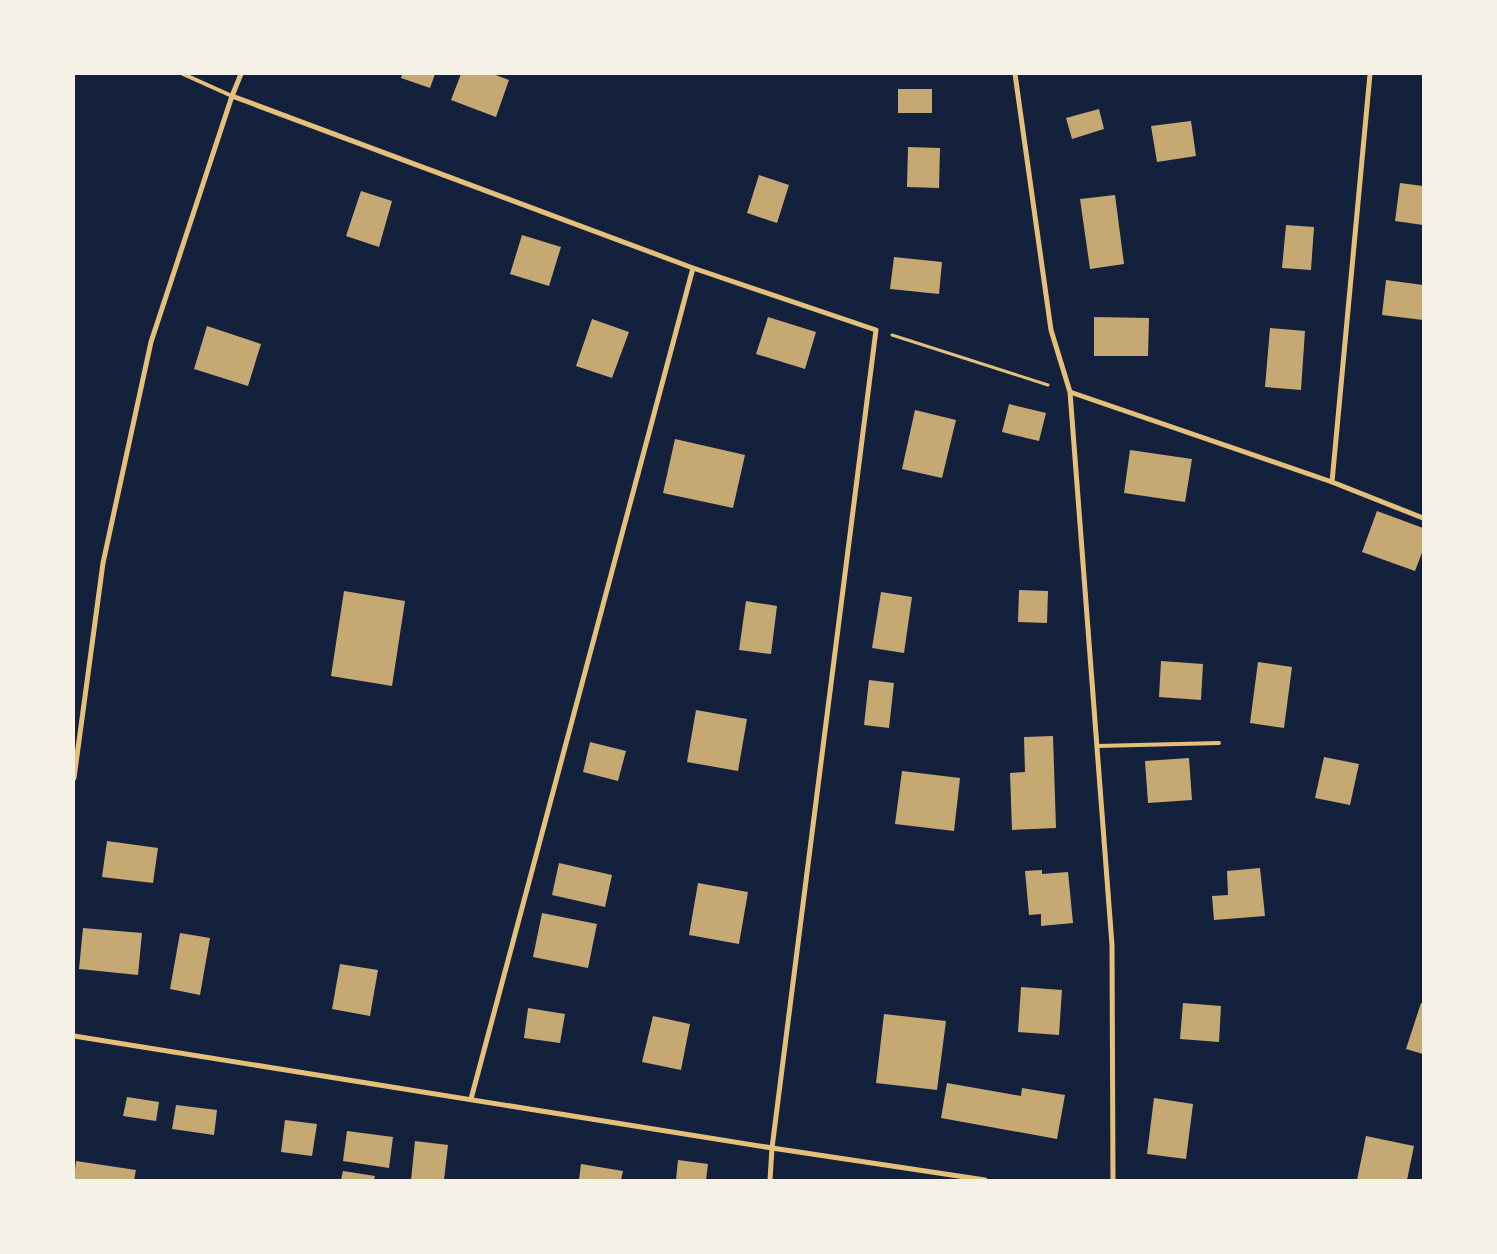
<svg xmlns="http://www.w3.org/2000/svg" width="1497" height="1254" font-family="Commissioner,sans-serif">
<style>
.building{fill:#c6a872}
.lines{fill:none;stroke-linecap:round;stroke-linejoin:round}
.path{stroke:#e5c07b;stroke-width:3}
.service{stroke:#e5c07b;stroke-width:4}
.minor{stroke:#e5c07b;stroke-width:5}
</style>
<rect width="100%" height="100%" fill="#14213d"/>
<path class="building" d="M402,74H435L430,88L401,78Z
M461,74H493L509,80L496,117L451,100Z
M898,89H932V113H898Z
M1099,109L1104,129L1072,139L1066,118Z
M1191,121L1196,156L1157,162L1151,126Z
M908,147L940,148L939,188L907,187Z
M759,175L789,185L777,223L747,213Z
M1400,183L1423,186V225L1395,221Z
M361,191L392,201L379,247L346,236Z
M1115,195L1124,264L1090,269L1080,199Z
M1286,225L1314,227L1311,270L1282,268Z
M522,235L561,247L549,286L510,274Z
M894,257L942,262L939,294L890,289Z
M1386,280L1423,285V320L1382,315Z
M768,317L816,332L805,369L756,354Z
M1094,317L1149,318L1148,356H1094Z
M592,319L629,332L612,378L576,366Z
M207,326L261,344L248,386L194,369Z
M1270,328L1305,331L1301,390L1265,387Z
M1009,404L1046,413L1039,441L1002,432Z
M915,410L956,420L942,478L902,469Z
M675,439L745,455L733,508L663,493Z
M1130,450L1192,459L1185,502L1124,493Z
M1377,511L1423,528V550L1415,571L1362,552Z
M1019,590L1048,591L1047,623L1018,622Z
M344,591L405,601L392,686L331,676Z
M881,592L912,597L904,653L872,648Z
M746,601L777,606L771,654L739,650Z
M1161,661L1203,664L1201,700L1159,697Z
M1258,662L1292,667L1284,728L1250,723Z
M869,680L894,683L889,728L864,725Z
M696,710L747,719L738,771L687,762Z
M1053,736L1056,828L1012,830L1010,773L1025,772L1024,737Z
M590,742L626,751L618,781L583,772Z
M1324,757L1359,764L1350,805L1315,798Z
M1189,758L1192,800L1148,803L1145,761Z
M902,771L960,778L954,831L895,824Z
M107,841L158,848L153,883L102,877Z
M559,863L612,875L605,907L552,895Z
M1260,868L1265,916L1214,920L1212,896L1228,895L1227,871Z
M1042,870V874L1068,872L1073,923L1041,926V914L1029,915L1025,871Z
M698,883L748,892L739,944L689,935Z
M542,913L597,924L588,968L533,957Z
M83,928L142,933L138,975L79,969Z
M180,933L210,938L200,995L170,989Z
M340,964L378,970L370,1016L332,1009Z
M1021,987L1062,990L1059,1035L1018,1032Z
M1183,1003L1221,1006L1219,1042L1180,1039Z
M1421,1003L1423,1004V1054L1406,1049Z
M528,1008L565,1014L560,1043L524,1038Z
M884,1014L946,1021L937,1090L876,1083Z
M653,1016L690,1024L681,1070L642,1062Z
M947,1083L1021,1096L1022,1088L1065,1095L1057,1139L941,1118Z
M127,1097L159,1102L156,1121L123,1116Z
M1154,1098L1193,1104L1186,1159L1147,1154Z
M176,1105L217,1110L214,1135L172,1129Z
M285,1120L317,1124L312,1156L281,1152Z
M347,1131L393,1137L389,1168L343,1161Z
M1366,1136L1414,1146L1407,1180H1357Z
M415,1141L448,1145L444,1180H411Z
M678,1160L708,1164L706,1180H676Z
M76,1161L136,1170L134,1180H74Z
M581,1164L623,1171L621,1180H579Z
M343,1171L375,1176L374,1180H341Z"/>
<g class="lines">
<path class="path" d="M892,335L1048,385"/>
<path class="service" d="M183,74L232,96
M1097,746L1219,743"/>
<path class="minor" d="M1015,74L1051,330L1070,392L1112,945L1113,1180
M232,96L693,268L876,330L772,1148L770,1180
M1070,392L1332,482L1423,518
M1332,482L1370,74
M74,778L103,563L151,342L232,96L241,74
M74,1036L772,1148L985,1180
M471,1099L693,268"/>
</g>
<rect width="1497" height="1254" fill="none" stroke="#f6f1e7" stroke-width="150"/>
</svg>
